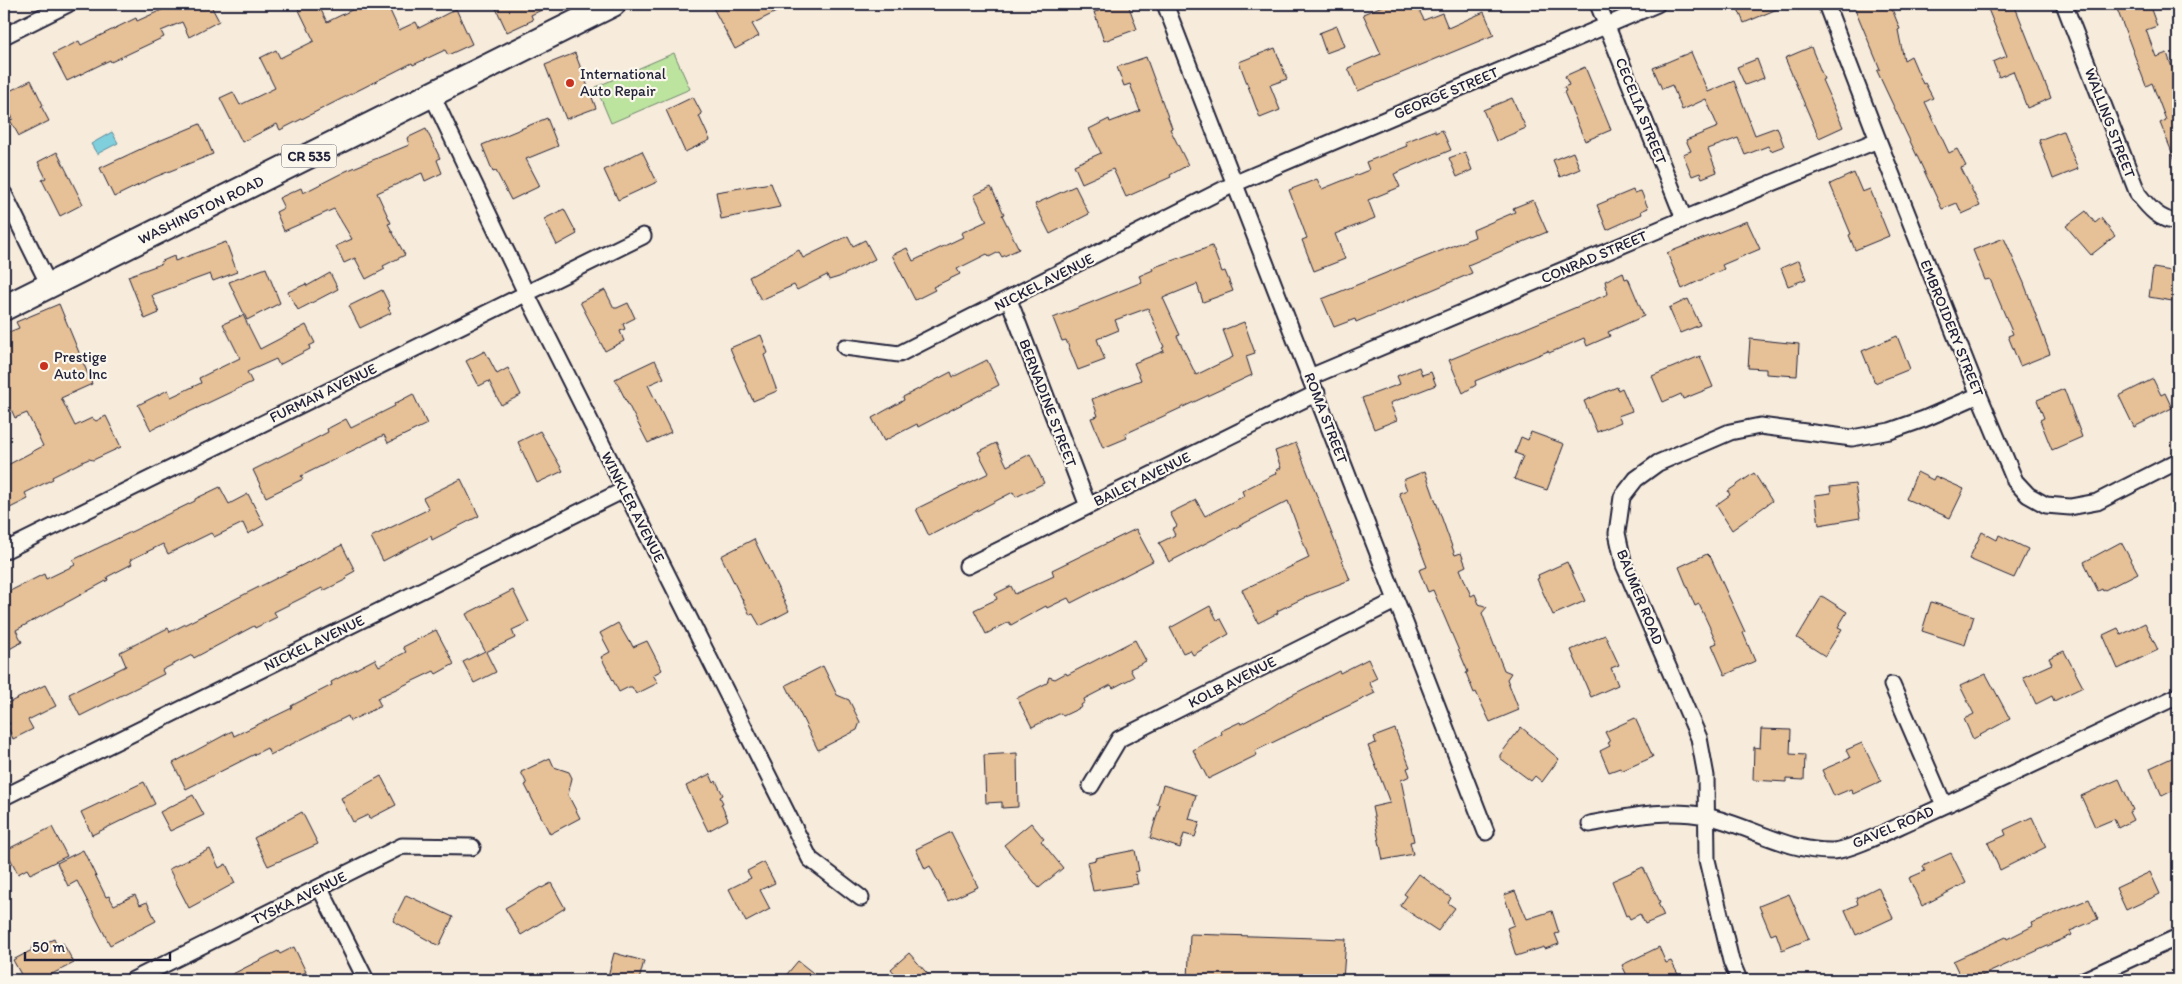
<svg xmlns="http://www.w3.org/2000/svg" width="2182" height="984" font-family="Itim,sans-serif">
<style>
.green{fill:#bce49f;stroke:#6f836d}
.water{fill:#80cfdd;stroke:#5a8a9c}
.building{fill:#e6c096;stroke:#22223b}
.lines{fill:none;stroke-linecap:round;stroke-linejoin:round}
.minor-casing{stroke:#22223b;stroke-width:19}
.primary-casing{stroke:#22223b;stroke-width:28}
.minor{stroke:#fbf7ec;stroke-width:15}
.primary{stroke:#fbf7ec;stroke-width:24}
.poi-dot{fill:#c8321e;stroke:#fbf7ec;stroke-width:2}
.labels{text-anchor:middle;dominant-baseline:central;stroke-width:4.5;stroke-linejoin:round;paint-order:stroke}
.shield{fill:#fbf7ec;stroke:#636270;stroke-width:1}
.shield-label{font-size:14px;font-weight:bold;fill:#22223b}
.poi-label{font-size:15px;fill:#22223b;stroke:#fbf7ec;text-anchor:start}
.street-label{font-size:15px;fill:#22223b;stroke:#fbf7ec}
</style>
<rect width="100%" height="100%" fill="#f7ecdb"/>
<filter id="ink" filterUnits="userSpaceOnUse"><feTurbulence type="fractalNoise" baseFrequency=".02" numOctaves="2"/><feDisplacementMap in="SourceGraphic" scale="10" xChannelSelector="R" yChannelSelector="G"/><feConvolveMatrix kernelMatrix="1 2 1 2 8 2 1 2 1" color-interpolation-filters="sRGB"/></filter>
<g filter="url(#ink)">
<path class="green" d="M674,53L690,89L611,123L596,87Z"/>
<path class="water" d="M112,132L118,143L97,154L91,144Z"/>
<path class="building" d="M175,4H210L219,21L189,37L182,22L161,31L164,37L111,62L110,60L67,81L53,54L79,41L81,45L136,18L137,21Z
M296,4H318L327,22L364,4H387L399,30L416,22L419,28L456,9L472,44L448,55L445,50L413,65L412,63L280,130L277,124L242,142L220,98L233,92L240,105L275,88L260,58L276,50L280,58L314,41Z
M494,4H554L531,15L533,20L507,32Z
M711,4H792L752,24L759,36L735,49Z
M1097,4H1128L1137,29L1104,41L1094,12L1099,11Z
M1387,4H1416L1424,20L1442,13L1448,28L1484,12L1494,35L1358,91L1348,68L1381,54L1363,14Z
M1736,4H1789L1744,23Z
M1853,4H1890L1900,29L1898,30L1904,60L1911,56L1923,84L1925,83L1933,98L1925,102L1949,153L1957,149L1966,166L1961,168L1980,206L1962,214L1957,203L1942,209L1877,71L1880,69Z
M1986,4H2014L2051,98L2027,108L2013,71L1999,77L1993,62L2007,56Z
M2131,4H2149L2157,26L2146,30L2156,57L2167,53L2174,73L2178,71V167L2160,123L2166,120L2152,83L2146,86L2117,9Z
M1337,26L1345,46L1326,53L1319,33Z
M1811,47L1824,79L1822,80L1843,127L1819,138L1785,58Z
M1275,48L1287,79L1270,85L1280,110L1260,118L1239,62Z
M1691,52L1708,92L1734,81L1755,135L1777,127L1784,146L1771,151L1768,146L1745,155L1738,138L1708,149L1717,172L1702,178L1700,173L1692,176L1683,154L1691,151L1686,140L1718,127L1706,99L1682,110L1672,85L1662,89L1653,68Z
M575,53L596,108L566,119L545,65Z
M1146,57L1172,128L1170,129L1188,165L1170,175L1171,177L1126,197L1113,169L1082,183L1074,165L1101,153L1089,129L1109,119L1110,122L1140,111L1130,84L1124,86L1117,67Z
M1757,59L1764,78L1745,85L1737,67Z
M1585,67L1611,130L1585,141L1564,92L1566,91L1564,87L1569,85L1565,76Z
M31,80L43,105L41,106L49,121L19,136L10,120L13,119L4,101V94Z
M693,97L702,114L699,116L710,140L685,152L666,110Z
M1512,98L1526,128L1496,141L1483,110Z
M547,118L558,146L526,159L540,186L511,200L496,171L493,172L482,145Z
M200,124L213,154L155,177L114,197L100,168L147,146Z
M426,129L440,158L437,160L442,173L425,181L422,173L377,193L391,223L388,224L405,255L383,266L385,269L366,279L355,258L344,263L336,246L352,239L334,209L284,231L276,212L284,208L279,198L301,188L303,193L346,171L409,145L407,138Z
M1435,130V133L1442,130L1451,150L1394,174L1400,187L1368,200L1375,218L1335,234L1345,259L1314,271L1302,240L1307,238L1289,190L1317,179L1322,189L1369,170L1366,162L1407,146L1405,142Z
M2063,131L2078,169L2053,179L2039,140Z
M642,151L657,182L618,200L604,170Z
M57,152L83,204L60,216L42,180L46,178L38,162Z
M1465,152L1472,170L1457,177L1449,158Z
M1573,152L1580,169L1560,177L1553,160Z
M1854,173L1862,192L1870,189L1889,236L1855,250L1849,235L1851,234L1830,184Z
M771,183L780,207L721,219L716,192Z
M1075,186L1089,214L1050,234L1035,204Z
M991,187L1004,214L1002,215L1019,249L1002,257L999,252L989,257L987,254L957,269L960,274L933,287L935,290L915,300L892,255L907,248L913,261L963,237L961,233L987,221L974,195Z
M1633,190L1634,193L1641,191L1648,208L1641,211L1642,214L1607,230L1597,205Z
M1533,200L1547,232L1468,265L1472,273L1356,322L1355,319L1334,327L1322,299L1475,237L1473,230L1515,212L1513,208Z
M564,209L577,234L557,245L544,219Z
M2086,211L2095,223L2101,218L2115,236L2091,255L2066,226Z
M1747,221L1760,249L1722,265L1724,269L1682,289L1667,253Z
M848,236L853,246L865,240L875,259L839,277L829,280L827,275L797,290L794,285L761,300L749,277L799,250L803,258Z
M2004,238L2024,283L2050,354L2020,366L2008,336L2013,334L1997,296L1990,279L1985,280L1973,250Z
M226,242L237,272L213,281L210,274L152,295L159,313L145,319L128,276L161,264L160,262L174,256L175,261Z
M1212,246L1222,272L1225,271L1233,291L1203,302L1197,284L1163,298L1180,335L1177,336L1196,375L1233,357L1223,330L1244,322L1255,353L1246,356L1252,375L1125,434L1127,438L1103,448L1091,418L1098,416L1092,399L1141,380L1134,363L1164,351L1162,348L1164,347L1148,308L1115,320L1119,330L1097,339L1105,360L1078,370L1066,340L1062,341L1053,318L1142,282L1139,276L1153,270L1152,268Z
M1799,260L1806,279L1788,286L1781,268Z
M266,268L280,303L247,320L229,282Z
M2153,268L2178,272V302L2149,297Z
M1623,272L1625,279L1628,278L1644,316L1608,332L1610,336L1587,346L1584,338L1549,353L1548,351L1475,381L1476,385L1463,393L1449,360L1608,294L1605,281Z
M330,273L338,289L298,310L288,292L306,284L307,286Z
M382,290L390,306L388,308L391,313L360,328L349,306Z
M605,290L614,308H617L628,303L635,318L623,324L625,329L620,331L624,341L605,351L580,302Z
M1688,299L1700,325L1680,333L1669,308Z
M59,304L92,384L61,398L75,426L92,418L96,421L106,416L121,447L93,460L89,459L82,462L52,477L53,479L25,493L28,499L4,511V467L43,446L27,413L15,418L11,409L4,412V334L19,328L16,322Z
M243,315L260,349L306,325L315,343L309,346L310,349L279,365L276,359L247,372L252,382L151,430L138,405L168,390L171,397L201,383L199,378L240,358L223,324Z
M761,335L768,353L764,355L777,391L753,401L730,348Z
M1897,336L1910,369L1875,383L1862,351Z
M1750,339L1799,344L1797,376L1766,374V369L1748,368Z
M485,351L497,374L508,368L521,395L501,405L489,381L479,386L466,361Z
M1700,356L1713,387L1683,399L1681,394L1663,402L1652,376Z
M655,360L664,378L648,385L671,432L648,443L615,379Z
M987,360L999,385L918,427L917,424L884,441L872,418L904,400L903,397L951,372L953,377Z
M1419,367L1422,375L1431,372L1436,385L1390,403L1397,420L1374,429L1362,398L1400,384L1397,376Z
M2153,379L2161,395L2165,393L2172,408L2134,427L2119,396Z
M1617,387L1618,390L1622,388L1632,411L1618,416L1621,422L1597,432L1584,401Z
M2064,389L2082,437L2052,450L2040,420L2044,418L2037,400Z
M413,394L427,424L388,443L384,435L301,476L303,479L266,497L253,470L309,442L328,432L327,429L346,419L351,428L395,406L394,404Z
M540,431L563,471L537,483L518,442Z
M1531,432L1564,444L1547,490L1514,479L1523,456L1515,453L1521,437L1528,440Z
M996,443L1007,466L1030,454L1044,483L1016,497L1013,492L929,536L916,509L989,473L978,452Z
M1296,443L1350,580L1308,596L1277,611L1278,613L1258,623L1242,590L1309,558L1288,501L1169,562L1159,543L1175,535L1172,529L1177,526L1170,513L1196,500L1205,516L1244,496L1242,491L1277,473L1276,470L1281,468L1275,451Z
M1425,471L1455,555L1461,553L1466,566L1460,569L1471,596L1475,594L1479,604L1487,607L1482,613L1494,645L1504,670L1511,673L1507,679L1519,710L1490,722L1476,692L1474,693L1466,673L1468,672L1433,590L1428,592L1419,570L1427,567L1399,493L1407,490L1403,480Z
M1917,472L1933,480L1935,476L1964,489L1950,518L1906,499Z
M1754,473L1772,501L1732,530L1716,505L1730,495L1728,491Z
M461,479L479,516L432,540L431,536L383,561L371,537L429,509L423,498Z
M1855,484L1860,518L1819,525L1815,495L1831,493L1830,487Z
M220,487L229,504L248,494L264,525L248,534L243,523L214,537L211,533L168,554L163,544L130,560L132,564L107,577L108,580L16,630L22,642L4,652V594L44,574L46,579L75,565L73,560L195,501V499Z
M1136,529L1153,561L1071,603L1068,598L1047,608L1046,606L1011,625L1009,622L986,634L974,610L997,599L995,594L1011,586L1015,594L1054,576L1052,570Z
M1982,532L1997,540L1999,535L2028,549L2014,578L1969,559Z
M754,539L789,611L760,626L753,614L750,615L721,556Z
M2121,542L2138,573L2103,591L2102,589L2098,591L2084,562Z
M342,545L355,571L346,576L347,579L323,591L322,588L274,612L277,617L255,628L254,626L194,658L192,655L162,670L164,674L80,716L69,694L126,666L120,652L168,628L170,632Z
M1707,554L1711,558L1745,632L1743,633L1755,661L1725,675L1712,645L1717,643L1699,604L1695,606L1679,567Z
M1567,562L1585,601L1553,615L1537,579L1539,578L1538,575Z
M513,590L529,622L512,630L515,638L486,652L496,672L474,683L463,662L485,651L466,614Z
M1822,596L1847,612L1838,627L1842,629L1825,656L1797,638Z
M1931,602L1974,616L1965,645L1922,631Z
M1210,606L1217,620L1221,619L1229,634L1193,655L1190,650L1183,653L1170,628Z
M618,623L629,642L630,641L633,647L647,641L662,670L653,675L658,683L636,694L632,687H629L619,692L601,657L610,652L600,633Z
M2145,623L2158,650L2118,669L2103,635L2118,628L2121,635Z
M436,630L454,664L436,674L434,671L377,698L381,706L350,721L348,716L270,755L267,748L186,789L173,763L232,731L234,736L292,708L291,706L332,685L331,682L375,659L379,666L406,652L403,647Z
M1605,635L1619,665L1611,668L1618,685L1591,697L1571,650Z
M1135,640L1146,661L1130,669L1134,677L1113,688L1111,685L1084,699L1085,702L1081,705L1082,707L1063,716L1061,713L1032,727L1017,698L1047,683L1049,677L1055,679L1066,673L1067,675Z
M2064,651L2083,687L2054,701L2052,696L2036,704L2023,677L2052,664L2049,658Z
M1368,659L1377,678L1369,682L1375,693L1255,751L1257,755L1208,779L1193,750L1222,734L1221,731L1240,722L1241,724L1269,709L1284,699L1339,671L1340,673Z
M823,666L837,695L849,700L860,722L857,730L818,750L786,685Z
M1986,674L2010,719L1973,739L1964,719L1974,714L1960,686Z
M45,685L56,706L28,720L33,729L13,739L7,725L10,724L4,713V705Z
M1635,718L1653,757L1621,771L1620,768L1609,772L1600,751L1610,746L1608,743L1610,742L1605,732Z
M1521,727L1559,759L1542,782L1535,776L1531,781L1500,758V755Z
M1395,729L1410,767L1407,768L1410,776L1401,780L1414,841L1410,842L1413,854L1383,860L1372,807L1390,803L1368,746L1376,743L1374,737Z
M1761,729L1791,730L1790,754L1805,755L1804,780L1786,779V782L1753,780L1754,747L1760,748Z
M1862,743L1881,781L1853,794L1851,789L1834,796L1822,770L1850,758L1846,750Z
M1017,753L1018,807L1002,808V802L986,803L984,755Z
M2178,755V788L2162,796L2150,768Z
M550,758L554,767L569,772L572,778L568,795L580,818L550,834L525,785L527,784L521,772Z
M710,774L714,783L716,781L723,795L720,797L723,803L721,804L728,820L708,831L686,786Z
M381,776L396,805L369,819L368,815L353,822L341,798Z
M2119,779L2133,810L2129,812L2133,820L2118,828L2114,819L2095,827L2081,796Z
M144,782L155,804L92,835L81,812Z
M1163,785L1196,795L1189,819L1200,822L1195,837L1184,834L1180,848L1150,838L1160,805L1157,804Z
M193,795L204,815L170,831L160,812Z
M302,812L318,844L268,866L254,838Z
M2032,817L2046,847L2000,870L1988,843L2006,835L2004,830Z
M1031,823L1044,839L1041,841L1063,868L1039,888L1004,845Z
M52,827L67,856L30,874L27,869L18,874L6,850Z
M951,832L978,887L948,901L930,866L925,869L916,849Z
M210,849L219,868L226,864L235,883L189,908L169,869Z
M83,850L106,897L109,896L114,905L135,895L140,905L147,902L156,921L110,945L77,881L68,886L57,863Z
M1135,850L1139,871L1135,872L1138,884L1093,891L1087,862L1096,860L1095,858Z
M1951,853L1966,883L1922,906L1909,878L1925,871L1923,866Z
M764,862L775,883L760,890L770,909L746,922L729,889L751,878L747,871Z
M1643,867L1660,902L1658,903L1664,916L1645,924L1640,914L1630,919L1628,915L1626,916L1612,881Z
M2150,872L2160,894L2126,910L2116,888Z
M1419,874L1451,898L1448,903L1455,908L1438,931L1400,906L1407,896L1404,894Z
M551,883L565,908L521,935L505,908L541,887L542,888Z
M1878,887L1893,918L1856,935L1845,910L1858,904L1856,898Z
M1515,891L1527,919L1552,911L1559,933L1555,934L1559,944L1545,949L1544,947L1516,956L1507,928L1514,925L1504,895Z
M1789,894L1809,939L1782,950L1776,933L1771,935L1759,906Z
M406,895L453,917L439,946L393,921Z
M2089,899L2098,919L2070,931L2072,935L1979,977L1978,975L1962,980L1953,961L2006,937L2007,939L2033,926L2032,923Z
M1190,934L1346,939L1343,980H1188Z
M54,939L57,946L63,943L74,963L40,980H24L13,960L32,950L31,948L44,941L45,943Z
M294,947L306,972L289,980H221L278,951L280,954Z
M1659,947L1666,963L1671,961L1681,980H1629L1622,965Z
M614,953L644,961L639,980H607Z
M909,953L933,980H900L891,969Z
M798,961L822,980H782Z"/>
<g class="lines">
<defs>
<path id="minor" d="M1165,4C1274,279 1377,557 1486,832
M1598,4L1684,219
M1826,4L1878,140L1979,395L2015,481L2028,495L2046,505L2070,507L2097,502L2178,461
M2064,4L2138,194C2149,208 2160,221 2178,222
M4,36L68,4
M432,95L526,293L810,859L861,898
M4,194L49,285
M1009,300L1088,506
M845,347L899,354L1236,183L1657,4
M1310,377L1684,219L1878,140
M4,551L643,236
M967,566L1317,393
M1892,685L1944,805
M1091,786L1119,739L1395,601
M4,797L624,490
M1590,824C1629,817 1666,808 1706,816C1749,825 1787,852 1833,851C1852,850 1898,826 1917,818C2005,778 2091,737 2178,696
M320,888L366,980
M133,980L402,846L472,847
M1739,980L1731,961L1707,860L1706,776L1699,738L1624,565L1617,533L1622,497L1636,479L1658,463L1730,432L1760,426L1852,438L1890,431L1924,419L1979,395
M2084,980L2178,937"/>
<path id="primary" d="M4,308L613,4"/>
</defs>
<use href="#minor" class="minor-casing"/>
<use href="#primary" class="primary-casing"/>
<use href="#minor" class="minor"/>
<use href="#primary" class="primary"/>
</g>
</g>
<g class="poi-dot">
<circle cx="570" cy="83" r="5"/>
<circle cx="44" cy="366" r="5"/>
</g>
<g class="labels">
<rect class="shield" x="281.5" y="144.5" width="55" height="23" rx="4"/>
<g class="shield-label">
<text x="309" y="156">CR 535</text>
</g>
<g class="poi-label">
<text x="580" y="74">International<tspan x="580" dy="17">Auto Repair</tspan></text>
<text x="54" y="357">Prestige<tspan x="54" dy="17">Auto Inc</tspan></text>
</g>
<g class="street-label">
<text transform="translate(1446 93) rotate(-23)">GEORGE STREET</text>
<text transform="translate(1641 111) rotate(68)">CECELIA STREET</text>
<text transform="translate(2110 123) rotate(69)">WALLING STREET</text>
<text transform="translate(201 210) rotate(-26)">WASHINGTON ROAD</text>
<text transform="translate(1594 257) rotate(-23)">CONRAD STREET</text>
<text transform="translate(1044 282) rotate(-27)">NICKEL AVENUE</text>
<text transform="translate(1952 328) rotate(68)">EMBROIDERY STREET</text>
<text transform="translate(323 393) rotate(-26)">FURMAN AVENUE</text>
<text transform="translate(1048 403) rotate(69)">BERNADINE STREET</text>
<text transform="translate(1326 418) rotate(69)">ROMA STREET</text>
<text transform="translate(1142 479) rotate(-26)">BAILEY AVENUE</text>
<text transform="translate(633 507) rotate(63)">WINKLER AVENUE</text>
<text transform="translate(1640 597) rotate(68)">BAUMER ROAD</text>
<text transform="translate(314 643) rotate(-26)">NICKEL AVENUE</text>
<text transform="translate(1232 682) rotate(-27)">KOLB AVENUE</text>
<text transform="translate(1893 827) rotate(-23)">GAVEL ROAD</text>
<text transform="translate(299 898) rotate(-26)">TYSKA AVENUE</text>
</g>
</g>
<rect width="2182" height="984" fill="none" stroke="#fbf7ec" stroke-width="20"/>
<rect x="10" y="10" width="2162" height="964" fill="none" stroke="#22223b" stroke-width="2" filter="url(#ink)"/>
<path d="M25 952v8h145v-8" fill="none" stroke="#22223b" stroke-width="2.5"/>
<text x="32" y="952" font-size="15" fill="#22223b" stroke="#fbf7ec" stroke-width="4" paint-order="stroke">50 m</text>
</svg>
